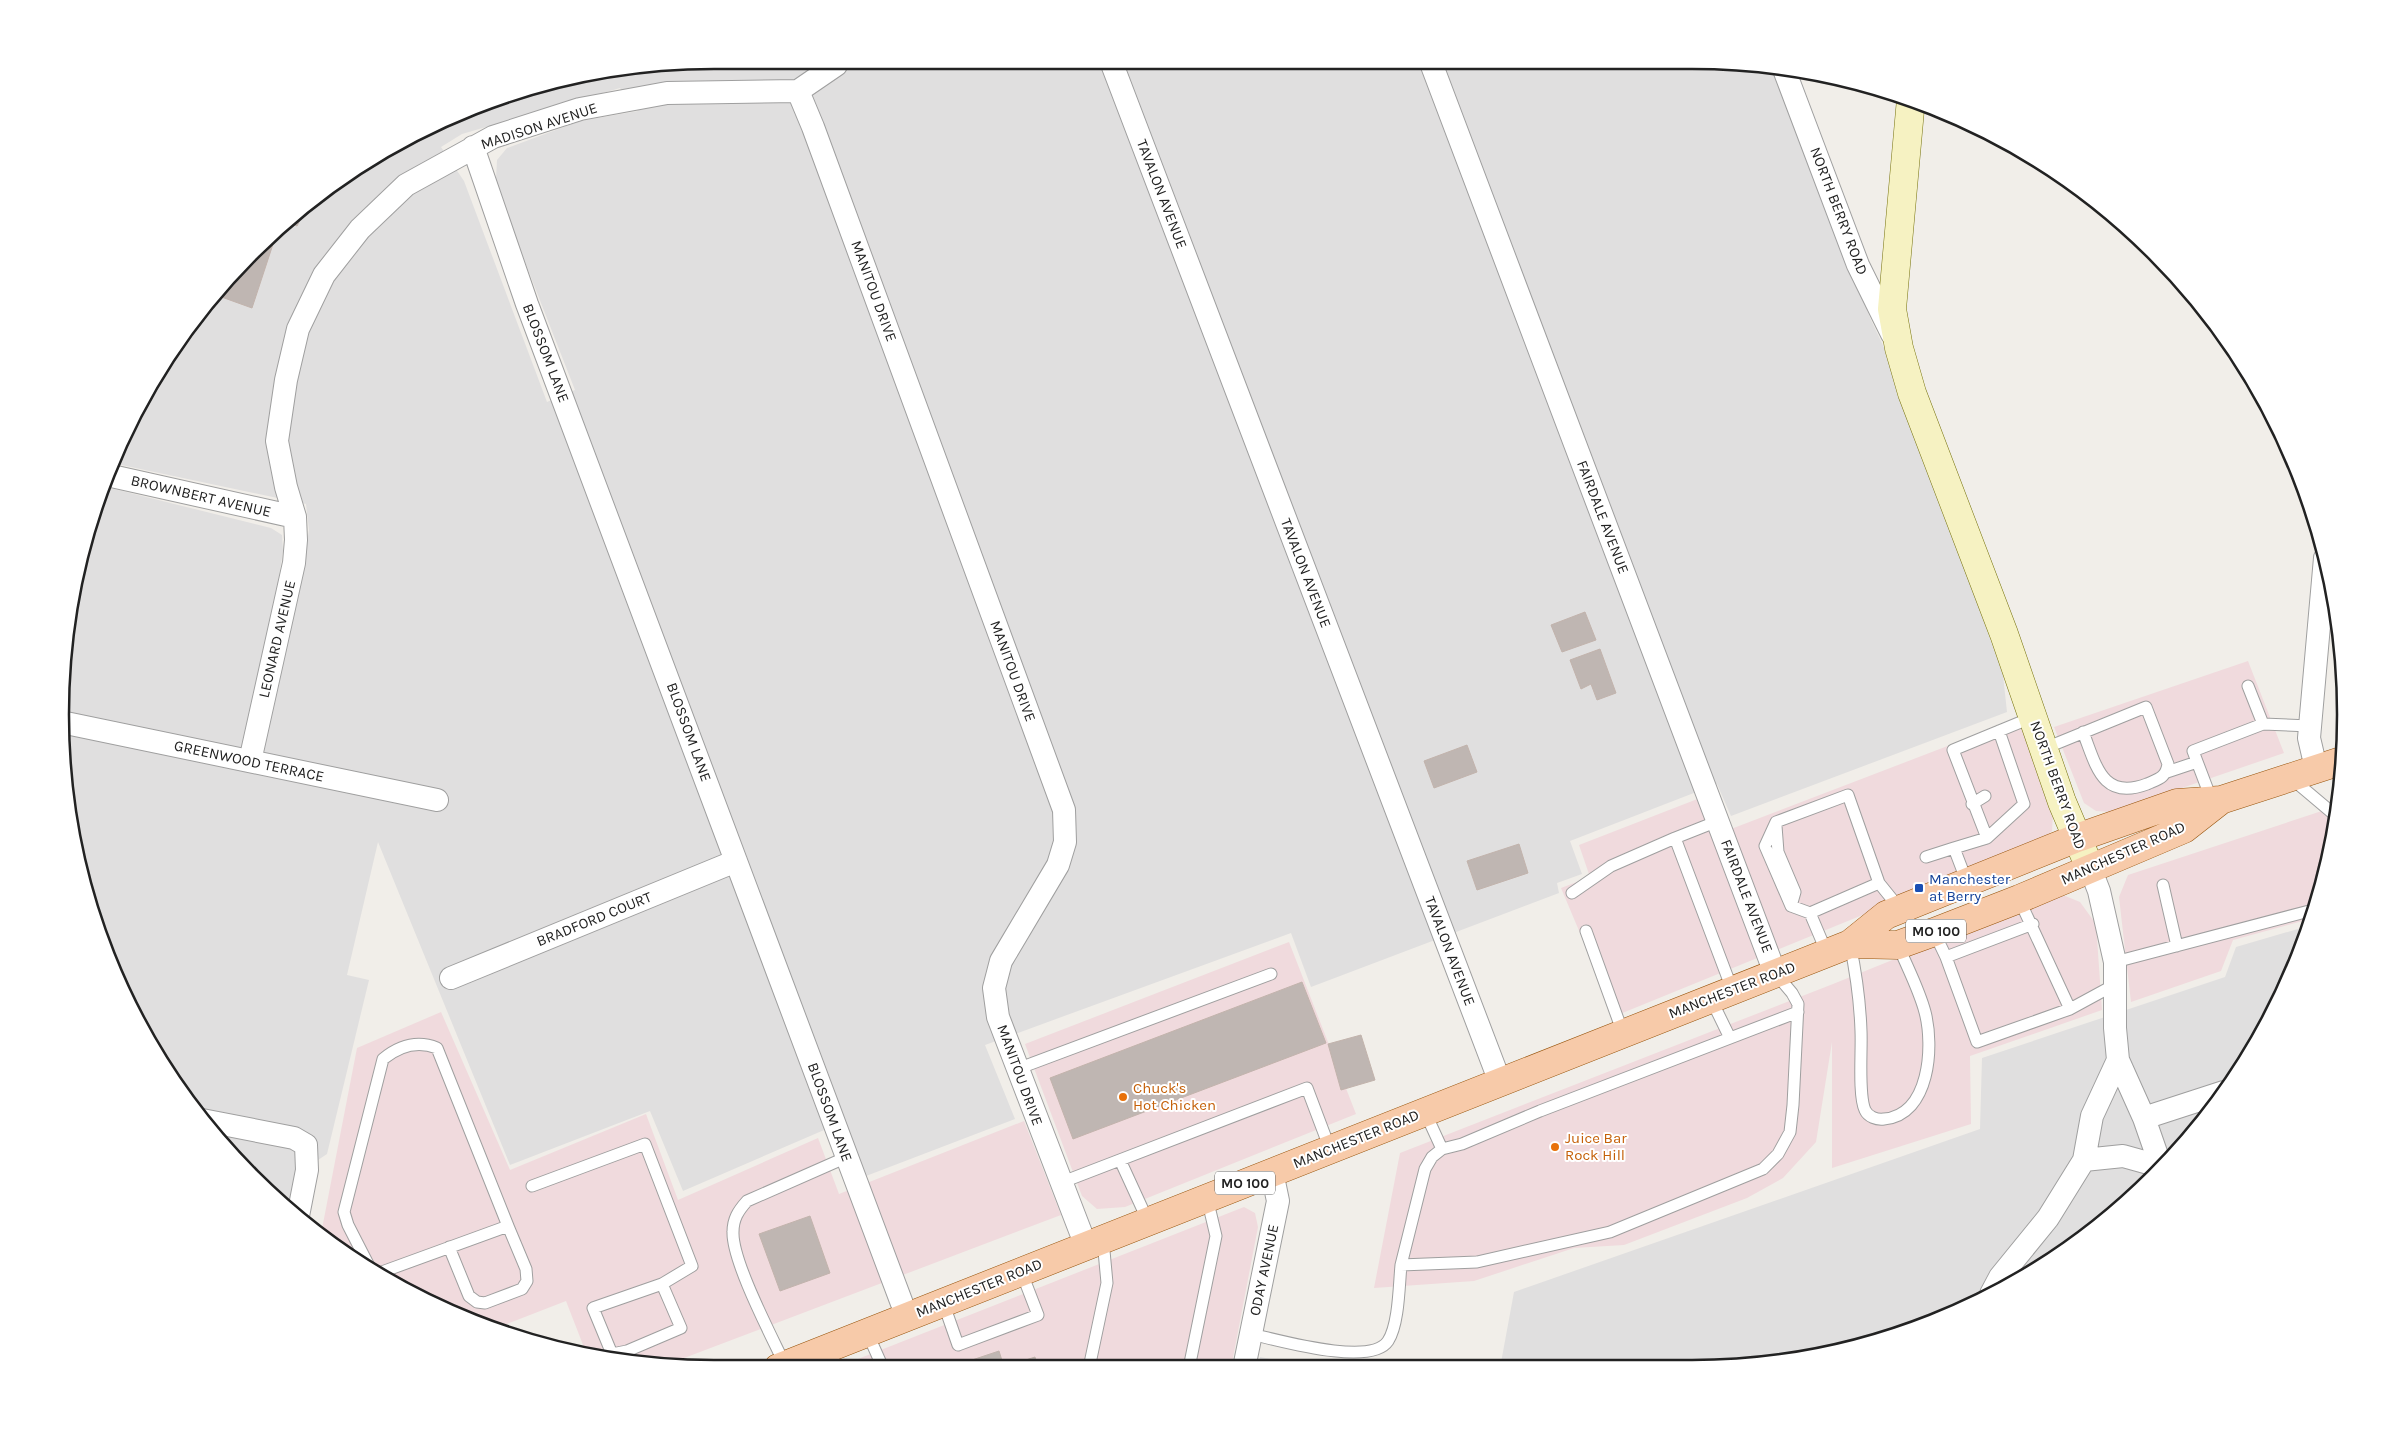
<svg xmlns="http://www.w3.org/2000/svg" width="2406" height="1429" font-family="Karla,sans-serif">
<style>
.residential{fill:#e0dfdf;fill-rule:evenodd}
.commercial{fill:#f0dadd}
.building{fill:#bfb6b2;stroke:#c2b3ac}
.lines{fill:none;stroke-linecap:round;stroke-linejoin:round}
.lane-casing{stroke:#9f9f9f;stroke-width:13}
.street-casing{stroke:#9f9f9f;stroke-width:24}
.secondary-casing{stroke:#76720c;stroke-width:29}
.primary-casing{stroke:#96530a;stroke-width:29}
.lane{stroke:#fff;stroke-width:11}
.street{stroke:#fff;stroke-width:22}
.secondary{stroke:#f6f2c2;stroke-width:28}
.primary{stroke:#f7caa9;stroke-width:28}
.transit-dot{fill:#1a4fb4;stroke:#fff;stroke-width:2}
.food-dot{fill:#e8710a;stroke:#fff;stroke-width:2}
.labels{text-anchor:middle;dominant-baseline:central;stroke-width:4;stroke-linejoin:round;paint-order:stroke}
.shield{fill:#fff;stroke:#646464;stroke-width:1}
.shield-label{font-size:14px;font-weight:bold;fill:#222}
.street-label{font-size:15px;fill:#222;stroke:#fff}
.transit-label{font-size:15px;fill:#164399;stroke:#fff;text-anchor:start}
.food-label{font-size:15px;fill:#c56008;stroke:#fff;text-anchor:start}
.rim{fill:none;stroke:#222;stroke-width:2.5}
</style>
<rect width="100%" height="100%" fill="#f1eee9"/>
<path class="residential" d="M1735,61L1772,69L1871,320L1889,358L2003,675L2007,712L1731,816L1717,784L1570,841L1582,874L1557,883L1559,893L1311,987L1291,933L985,1045L1015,1119L866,1176L845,1121L683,1191L650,1111L510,1165L378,842L347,975L369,980L327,1154L300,1172L291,1210L252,1178L195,1113L128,1004L95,925L73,842L60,715L66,629L95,504L102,486L271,528L282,535L283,551L275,602L296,608L309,530L306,504L112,463L128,425L195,316L316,195L425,128L504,95L629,66ZM620,88L638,111L580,121L507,148L497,160L496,179L505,211L575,390L547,402L464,181L441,147L462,134Z
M2308,926L2296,965L2236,1078L2123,1206L2019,1281L1902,1334L1735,1368H1500L1514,1292L1980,1129L1982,1058L2225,977L2236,947Z
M1260,1357L1317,1368H1258Z"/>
<path class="commercial" d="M2248,661L2284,753L2112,812L2096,811L2084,803L2054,727Z
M2343,680L2346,715L2344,736L2335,738Z
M2018,719L2053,812L2052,831L2039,843L1615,1016L1561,888L1590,877L1579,845L1700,798L1718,834Z
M2337,806L2333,842L2310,919L2233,940L2221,971L2131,1002L2119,897L2128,875Z
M2058,893L2080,902L2096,924L2102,1010L1970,1056L1971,1124L1832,1168V1042L1816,1142L1783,1178L1747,1198L1624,1245L1574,1248L1474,1281L1374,1288L1400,1153L1833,984Z
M1289,942L1356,1114L1125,1207L1097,1209L1082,1196L1025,1044Z
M441,1012L510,1170L646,1114L678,1200L818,1138L839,1194L1024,1121L1061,1215L663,1366L585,1350L566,1301L494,1329L351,1259L321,1234L357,1048Z
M1244,1207L1255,1213L1258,1227L1231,1368H835Z"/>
<path class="building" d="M309,202L297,226L289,222Z
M276,235L252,308L216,295Z
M1585,612L1596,640L1562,652L1551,625Z
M1600,649L1616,693L1597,700L1591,684L1581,689L1570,660Z
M1467,745L1477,772L1434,788L1424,761Z
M1519,844L1528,873L1477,890L1467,861Z
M1302,982L1326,1043L1073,1139L1050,1078Z
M1361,1035L1375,1080L1341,1090L1328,1044Z
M810,1216L830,1273L780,1291L759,1234Z
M999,1351L1004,1367L1035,1357L1038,1368H958L957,1365Z"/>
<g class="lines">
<defs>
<path id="lane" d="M2248,686L2263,724
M2043,749L2146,707L2168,764C2166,778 2158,779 2147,784C2102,801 2096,765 2083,732
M2167,772L2197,762
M2291,778L2336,816
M2212,801L2193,751L2263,724L2310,726
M1972,804L1985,796
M1718,821L1675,838L1732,989
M1776,826L1778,852L1795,892L1791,906
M1987,838L2024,804L1999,731
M1926,857L1954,848
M1967,882L1954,848L1987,838L1953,750L2033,717
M1879,883L1810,913L1791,906L1765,846L1776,822L1848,795L1879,883L1900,909
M2163,885L2177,946
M1572,893L1611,866L1675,838
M2019,899L2070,1009
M1810,913L1827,953
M1586,931L1623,1033
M1934,932L1946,957L1977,1042L2070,1009L2116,984
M1850,944C1856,973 1860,1001 1861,1031C1862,1050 1858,1095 1865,1110C1868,1117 1877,1120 1884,1119C1930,1115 1934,1046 1925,1012C1919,989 1907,967 1898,945
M1946,957L2033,924
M2115,962L2313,910
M1711,999L1730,1038
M1017,1069L1271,974
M1425,1112L1442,1149L1432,1157L1425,1169L1401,1265L1477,1262L1610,1232L1763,1169L1778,1154L1790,1132L1793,1105L1798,1004L1792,993L1776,974
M1442,1149L1462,1144L1540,1111L1798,1012
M1120,1160L1148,1221
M1060,1183L1307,1088L1330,1149
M532,1186L645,1144L692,1266L662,1284L681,1328L627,1351L631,1360
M449,1247L469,1296L477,1302L485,1303L522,1289L527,1281L526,1269L508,1226
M370,1268L348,1225L344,1212L383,1059C399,1046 417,1040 437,1048L508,1226L379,1273
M943,1302L958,1345L1038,1315L1021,1271
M867,1332L883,1368
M1251,1334C1278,1340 1371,1367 1388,1341C1399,1324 1399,1285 1401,1265
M627,1351L612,1354L593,1308L662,1284
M785,1365C771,1335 732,1261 733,1232C733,1219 738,1211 747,1201L847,1157
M1089,1368L1107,1283L1103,1240
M1189,1368L1216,1236L1207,1198"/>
<path id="street" d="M1431,63L1775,973
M1112,64L1500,1082
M1785,72L1858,265L1892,334
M798,91L813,127L1064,810L1065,842L1058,865L1001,961L994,988L998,1017L1086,1246
M473,147L527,304L907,1317
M107,475L295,517
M61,722L437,800
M250,761L294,563L296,540L295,517L286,487L277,441L286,380L298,329L324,275L360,229L406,185L493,137L580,109L667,93L798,91L836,65
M2316,768L2309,738L2325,558
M451,978L736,861
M2118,1060L2144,1118L2160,1164
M2144,1118L2224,1092
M202,1120L294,1138L306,1145L307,1170L298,1216
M2084,1160L2123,1156L2159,1166
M1991,1294L2000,1277L2048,1218L2084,1160L2092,1116L2118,1060L2115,1028V962L2099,891L2090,868
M1244,1368L1278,1201L1272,1172"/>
<path id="secondary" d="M1911,99L1892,309L1899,348L1912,393L2004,634L2062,802L2090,868"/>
<path id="primary" d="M1850,944L1898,945L1934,932L2019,899L2184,829L2221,800L2341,761
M778,1368L1850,944L1886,915L2077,838L2177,803L2221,800"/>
</defs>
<use href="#lane" class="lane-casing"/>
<use href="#street" class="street-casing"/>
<use href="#secondary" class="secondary-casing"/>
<use href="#primary" class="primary-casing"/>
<use href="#lane" class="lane"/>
<use href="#street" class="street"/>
<use href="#secondary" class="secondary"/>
<use href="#primary" class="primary"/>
</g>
<rect class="transit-dot" x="1914" y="883" width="10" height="10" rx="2.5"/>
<g class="food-dot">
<circle cx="1123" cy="1097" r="5"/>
<circle cx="1555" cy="1147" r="5"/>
</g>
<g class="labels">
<g class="shield">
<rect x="1906" y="919.5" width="60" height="23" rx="4"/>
<rect x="1215" y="1171.5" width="60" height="23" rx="4"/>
</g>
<g class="shield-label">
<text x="1936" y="931">MO 100</text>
<text x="1245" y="1183">MO 100</text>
</g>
<g class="street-label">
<text transform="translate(539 126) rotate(-18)">MADISON AVENUE</text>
<text transform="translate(1162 194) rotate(69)">TAVALON AVENUE</text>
<text transform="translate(1839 211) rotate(69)">NORTH BERRY ROAD</text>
<text transform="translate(874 291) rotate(70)">MANITOU DRIVE</text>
<text transform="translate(546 353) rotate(69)">BLOSSOM LANE</text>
<text transform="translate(201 496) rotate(13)">BROWNBERT AVENUE</text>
<text transform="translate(1603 517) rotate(69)">FAIRDALE AVENUE</text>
<text transform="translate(1306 573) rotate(69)">TAVALON AVENUE</text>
<text transform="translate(277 639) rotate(-77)">LEONARD AVENUE</text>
<text transform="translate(1013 671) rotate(70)">MANITOU DRIVE</text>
<text transform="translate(689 732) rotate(70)">BLOSSOM LANE</text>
<text transform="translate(249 761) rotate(12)">GREENWOOD TERRACE</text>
<text transform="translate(2058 785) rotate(70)">NORTH BERRY ROAD</text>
<text transform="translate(2123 853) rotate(-24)">MANCHESTER ROAD</text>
<text transform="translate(1747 896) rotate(69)">FAIRDALE AVENUE</text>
<text transform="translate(594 919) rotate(-22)">BRADFORD COURT</text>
<text transform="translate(1450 951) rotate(69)">TAVALON AVENUE</text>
<text transform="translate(1732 990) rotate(-21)">MANCHESTER ROAD</text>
<text transform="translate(1020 1075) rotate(70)">MANITOU DRIVE</text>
<text transform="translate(830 1112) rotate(70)">BLOSSOM LANE</text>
<text transform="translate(1356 1139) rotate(-22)">MANCHESTER ROAD</text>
<text transform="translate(1264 1270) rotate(-78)">ODAY AVENUE</text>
<text transform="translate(979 1288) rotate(-22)">MANCHESTER ROAD</text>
</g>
<g class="transit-label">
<text x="1929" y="879">Manchester<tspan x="1929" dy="17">at Berry</tspan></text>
</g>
<g class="food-label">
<text x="1133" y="1088">Chuck's<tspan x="1133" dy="17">Hot Chicken</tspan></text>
<text x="1565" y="1138">Juice Bar<tspan x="1565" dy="17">Rock Hill</tspan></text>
</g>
</g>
<path d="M0 0H2406V1429H0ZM714 69H1692A645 645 0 0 1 2337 714V715A645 645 0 0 1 1692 1360H714A645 645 0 0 1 69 715V714A645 645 0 0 1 714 69Z" fill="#fff" fill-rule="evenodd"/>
<path class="rim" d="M714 69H1692A645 645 0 0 1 2337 714V715A645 645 0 0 1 1692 1360H714A645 645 0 0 1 69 715V714A645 645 0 0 1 714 69Z"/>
</svg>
